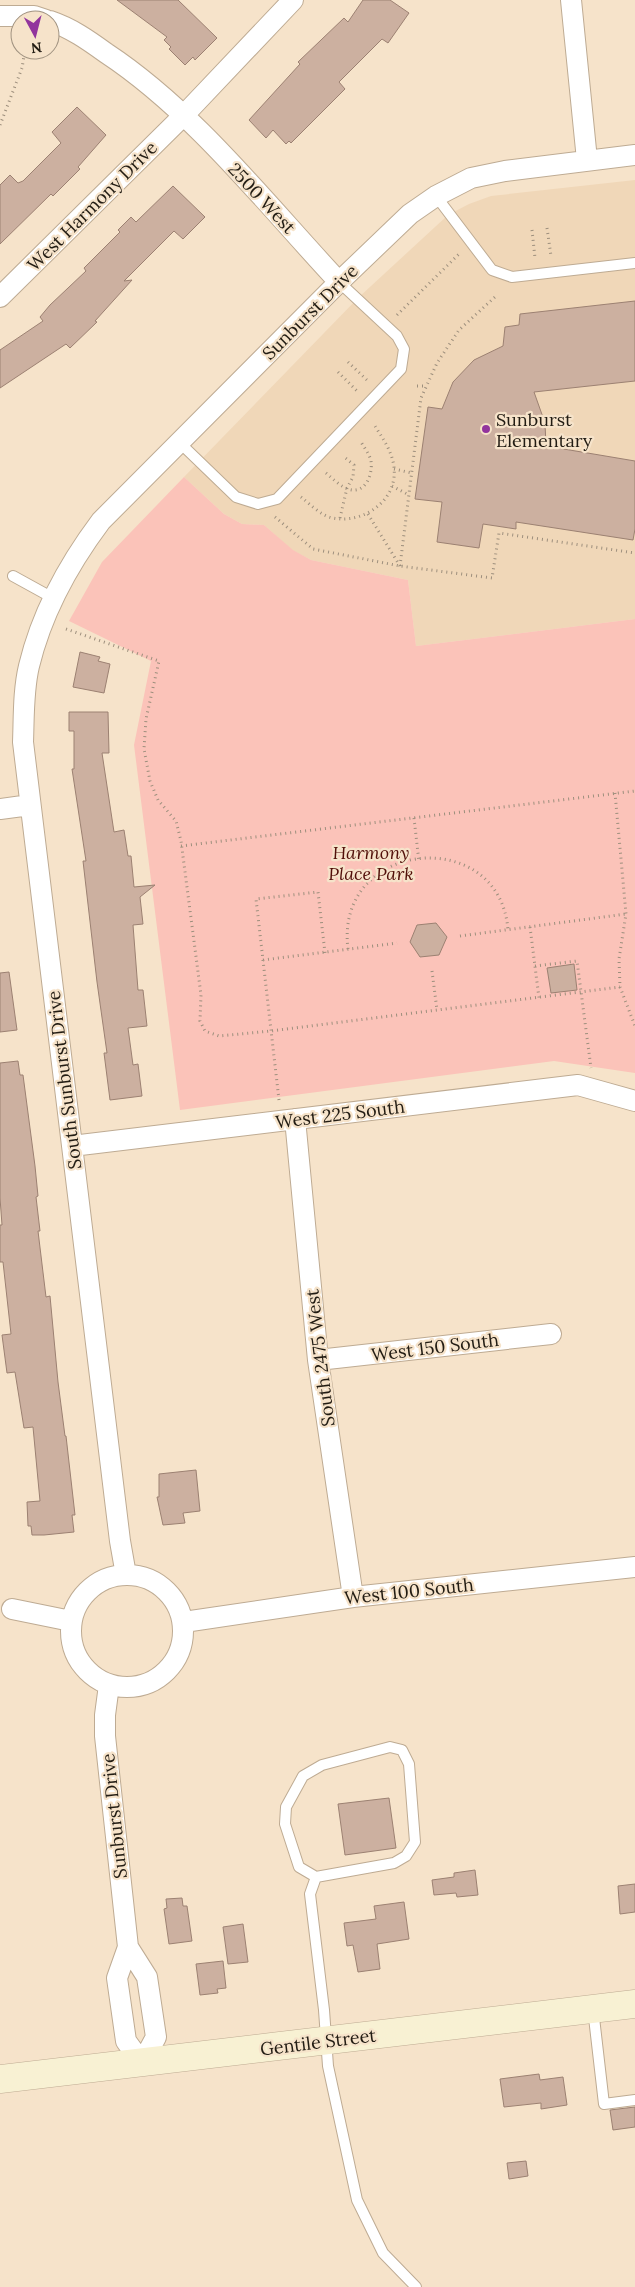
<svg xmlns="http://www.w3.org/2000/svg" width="635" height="2287" font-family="Lora,serif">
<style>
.built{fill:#f0d7b8}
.green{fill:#fbc3b9}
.building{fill:#ccb0a0;stroke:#9c8172}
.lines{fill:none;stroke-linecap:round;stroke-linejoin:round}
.service-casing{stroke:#beab93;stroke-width:12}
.minor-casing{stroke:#beab93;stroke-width:22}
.secondary-casing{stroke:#beab93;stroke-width:29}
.path{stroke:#9d8f7d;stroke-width:3;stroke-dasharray:1 4;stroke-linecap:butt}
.service{stroke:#fff;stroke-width:10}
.minor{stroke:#fff;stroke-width:20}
.secondary{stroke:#f8f1d3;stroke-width:28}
.poi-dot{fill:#92349d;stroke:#f6e3ca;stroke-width:2}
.labels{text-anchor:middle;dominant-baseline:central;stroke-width:4.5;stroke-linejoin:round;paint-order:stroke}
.street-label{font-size:18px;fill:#221c13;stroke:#f6e3ca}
.poi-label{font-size:18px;fill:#221c13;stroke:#f6e3ca;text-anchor:start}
.park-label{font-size:18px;font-style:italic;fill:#510f09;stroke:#f6e3ca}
</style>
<rect width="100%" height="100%" fill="#f6e3ca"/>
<path class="built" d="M635,180V619L416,646L408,580L311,560L292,550L264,525L242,524L224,514L184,477L358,298L448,215L469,204L491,196Z"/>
<path class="green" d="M184,477L224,514L242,524L264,525L293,550L311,560L408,580L416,646L635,619V1073L554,1061L180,1110L134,745L151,661L69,621L102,562Z"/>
<path class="building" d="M117,0H178L217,38L195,60L193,57L185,65L169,49L171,47L164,40L167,37Z
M363,0H390L409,13L388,43L382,39L339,82L345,89L291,143L289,141L286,144L273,130L266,138L249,120L300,64L298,62L344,18L348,22Z
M77,107L106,135L78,167L80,169L53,196L51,194L0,244V185L10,175L18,183L23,181L61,143L52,132Z
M173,186L205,217L183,239L174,231L124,281L132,280L95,321L97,322L70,348L66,344L0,388V350L43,321L40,317L50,305L86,271L84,268L120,232L118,230L131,217L136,222Z
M635,301V381L534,392L545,423L546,446L635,461V529L633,540L516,522V529L483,524L479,548L437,542L442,502L415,499L428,407L442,409L453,382L474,360L503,346L505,327L519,325L520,314Z
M80,652L100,657L98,661L110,664L104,693L73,687Z
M69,712H108L109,753H102L114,832L124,830L128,856H131L134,887L155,885L140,897L143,924L133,925L138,990H143L147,1026L128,1028L133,1065L138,1064L142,1096L110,1100L104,1053H107L97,982L83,861H86L72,769H74V731H69Z
M436,923L447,937L439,955L420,957L410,942L417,925Z
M574,964L577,990L551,993L547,968Z
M9,972L17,1030L0,1032V973Z
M18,1061L20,1075H23L35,1166L38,1196L36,1197L40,1231H38L46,1297L50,1296L58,1382L65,1436H66L75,1515H72L74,1532L44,1535H32L31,1526H28L27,1502L40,1501L33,1427L24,1428L15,1372L7,1373L2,1335L11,1334L3,1262H0V1225H2L0,1198V1063Z
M196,1470L200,1511L183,1513L185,1523L163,1525L157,1497H159V1474Z
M389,1798L396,1848L345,1855L338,1804Z
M475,1870L478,1895L457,1897L456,1893L434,1895L432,1880L454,1877V1873Z
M635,1884V1912L620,1914L618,1886Z
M182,1898L183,1906H187L192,1941L169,1944L164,1909L167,1908L166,1899Z
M404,1902L409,1939L377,1944L380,1969L358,1972L353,1945L347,1946L344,1923L376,1919L374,1906Z
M243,1924L248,1962L228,1964L223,1927Z
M223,1961L226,1988L217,1989L218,1993L200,1995L196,1964Z
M539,2074L540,2080L563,2077L567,2105L541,2109V2103L504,2107L500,2079Z
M635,2107V2127L613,2130L610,2110Z
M526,2161L528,2176L509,2179L507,2163Z"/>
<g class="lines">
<defs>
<path id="service" d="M436,196L492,270L512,277L635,263
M179,442L236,497L258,504L277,499L401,369L404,349L397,336L339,282
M13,576L53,598
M316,1877L299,1867L285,1824L286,1807L303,1776L322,1765L390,1747L402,1750L409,1764L415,1842L406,1856L394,1863L316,1877L310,1894L324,2010L328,2066L357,2200L383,2253L416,2287
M593,2009L604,2104L635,2100"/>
<path id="minor" d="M571,0L587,160
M0,16H34L46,20
M50,21C71,28 88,40 106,53C194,111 267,205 339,282
M0,297L184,115L293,0
M0,809L30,805
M295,1119L318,1360L353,1597
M72,1146L578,1085L635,1101
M318,1360L551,1334
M71 1631a56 56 0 1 1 112 0a56 56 0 1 1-112 0Z
M126,1575L120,1541L23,742C24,718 23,691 29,666C42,612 68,565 101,521L339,282L410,214L436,196L471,178L505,171L635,155
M12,1609L71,1621
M184,1622L353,1597L635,1567
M109,1685L105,1715V1736L128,1947L117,1978L126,2041L142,2063L156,2037L147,1977L128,1947"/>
<path id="secondary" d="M0,2079L635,2004"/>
</defs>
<use href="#service" class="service-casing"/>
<use href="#minor" class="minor-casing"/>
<use href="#secondary" class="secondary-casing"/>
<path class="path" d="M0,125L22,68L25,50
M547,228L551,256
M532,230L535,258
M397,315L459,254
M348,362L369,382
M338,372L358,392
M417,386H427
M394,469L412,473
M326,473C333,479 340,486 348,489C365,495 373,475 371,461C370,455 363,446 360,440
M392,486L409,495
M301,497C310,504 321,516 333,518C363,524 398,501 394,467C392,451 383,439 375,426
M368,514L400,566
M275,517L313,549L400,566L492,578L499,533L635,553
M340,518L347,488L353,477L354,465L343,456
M400,566L421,398L437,363L459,330L495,297
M66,629L159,661L146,719L144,749L150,781L158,800L176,821L181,841L201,995L200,1021L205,1031L219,1036L271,1031L620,987
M615,793L626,914L619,959L620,987L635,1026
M414,818L419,862
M181,846L635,791
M530,927L539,998
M460,936L626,914
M348,949C334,839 500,824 508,930
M263,960L397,943
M535,966L577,961L591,1068
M432,971L437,1010
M279,1100L256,899L318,892L325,953"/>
<use href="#service" class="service"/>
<use href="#minor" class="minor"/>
<use href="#secondary" class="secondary"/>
</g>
<circle class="poi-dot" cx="486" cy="429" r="5"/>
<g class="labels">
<g class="street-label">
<text transform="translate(262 198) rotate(47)">2500 West</text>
<text transform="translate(92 206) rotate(-45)">West Harmony Drive</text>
<text transform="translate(310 312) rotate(-45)">Sunburst Drive</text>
<text transform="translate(64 1080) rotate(-97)">South Sunburst Drive</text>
<text transform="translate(340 1114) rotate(-7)">West 225 South</text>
<text transform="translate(435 1347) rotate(-7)">West 150 South</text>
<text transform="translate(320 1358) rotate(-97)">South 2475 West</text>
<text transform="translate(409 1591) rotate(-6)">West 100 South</text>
<text transform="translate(114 1816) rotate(-96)">Sunburst Drive</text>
<text transform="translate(318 2042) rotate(-7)">Gentile Street</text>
</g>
<g class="poi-label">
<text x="496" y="419">Sunburst<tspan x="496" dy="21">Elementary</tspan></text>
</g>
<g class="park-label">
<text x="371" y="852">Harmony<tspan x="371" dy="21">Place Park</tspan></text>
</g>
</g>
<g transform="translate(35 35) rotate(173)"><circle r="24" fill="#f6e3ca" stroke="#a19381"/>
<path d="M0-4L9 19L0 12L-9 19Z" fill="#92349d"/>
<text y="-8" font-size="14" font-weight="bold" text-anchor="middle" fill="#221c13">N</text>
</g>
</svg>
